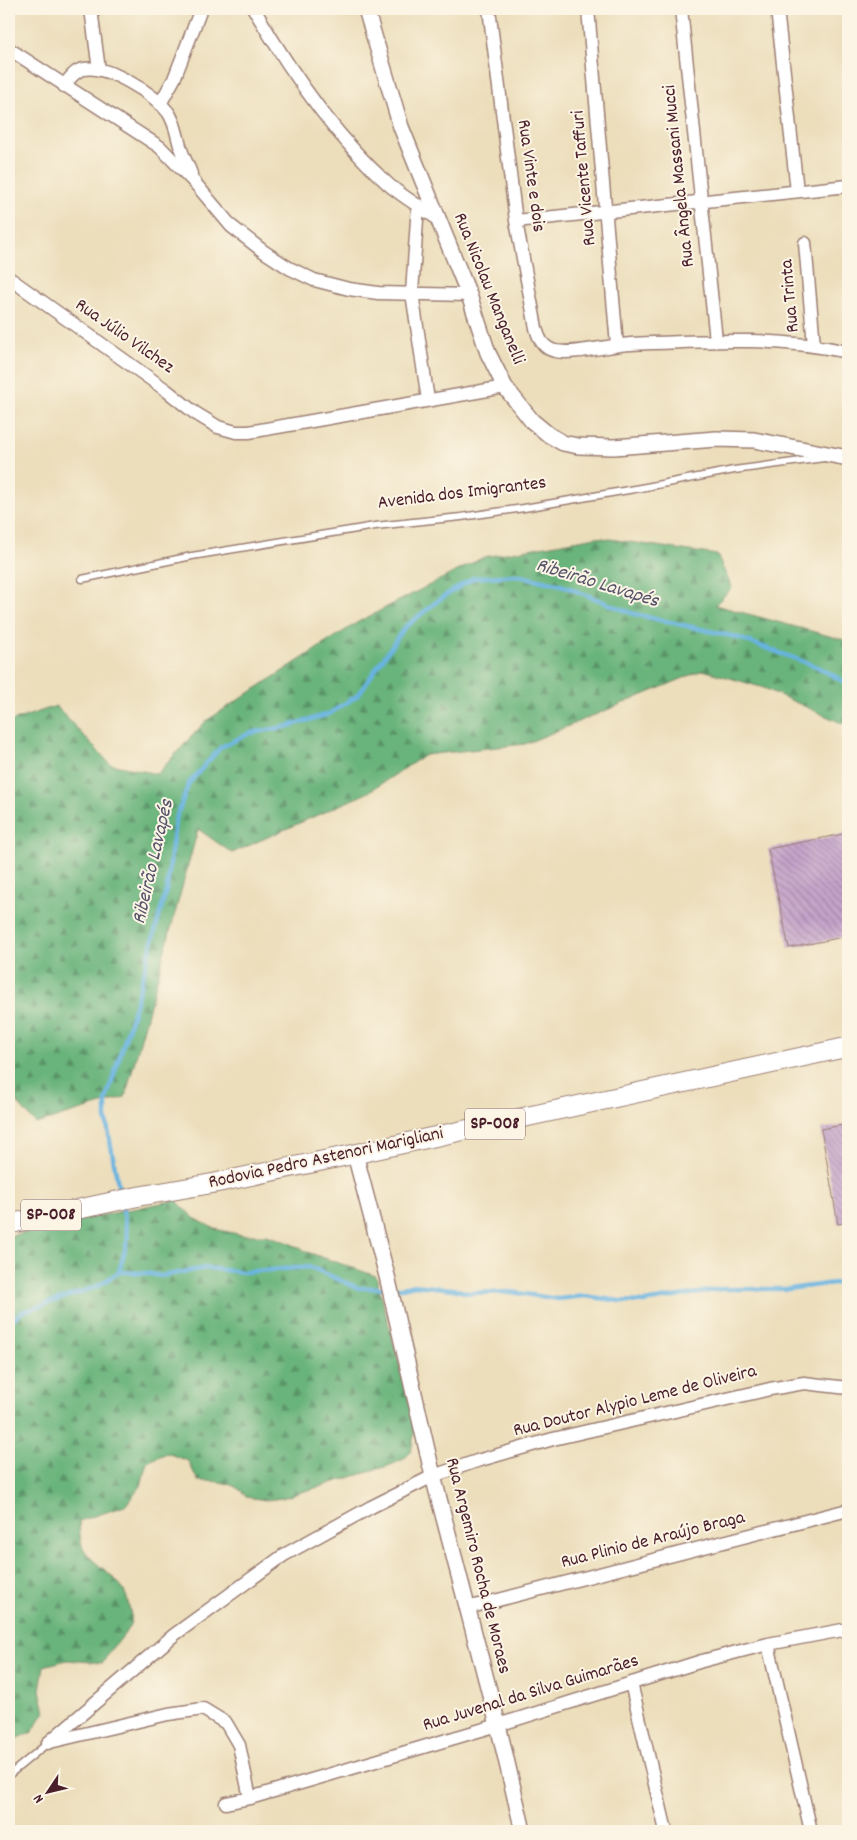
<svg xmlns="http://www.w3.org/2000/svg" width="857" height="1840" font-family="Dekko,sans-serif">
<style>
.forest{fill:url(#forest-firs);stroke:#5a6a54}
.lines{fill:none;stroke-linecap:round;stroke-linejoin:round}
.stream{stroke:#67b3e0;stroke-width:4.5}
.building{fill:url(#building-back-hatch)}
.service-casing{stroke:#9b7e73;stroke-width:9}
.minor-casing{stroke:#9b7e73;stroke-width:15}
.tertiary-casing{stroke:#9b7e73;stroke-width:18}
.primary-casing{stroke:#9b7e73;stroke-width:21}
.service{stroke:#fff;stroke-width:6}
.minor{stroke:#fff;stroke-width:12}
.tertiary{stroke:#fff;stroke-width:15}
.primary{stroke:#fff;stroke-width:19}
.labels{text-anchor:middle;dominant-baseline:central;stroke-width:4;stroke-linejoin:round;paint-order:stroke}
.shield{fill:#fcf5e5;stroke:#7f5f63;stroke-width:1}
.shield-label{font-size:18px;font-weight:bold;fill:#4a1f2b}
.street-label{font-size:19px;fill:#4a1f2b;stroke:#fcf5e5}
.water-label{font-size:20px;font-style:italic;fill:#54536a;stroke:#fcf5e5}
</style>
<defs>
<pattern id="forest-firs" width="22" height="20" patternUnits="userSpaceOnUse" patternTransform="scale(1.25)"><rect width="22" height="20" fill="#69b47c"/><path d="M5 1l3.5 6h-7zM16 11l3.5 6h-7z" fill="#589266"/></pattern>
<pattern id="building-back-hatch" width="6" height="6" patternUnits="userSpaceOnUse" patternTransform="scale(1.25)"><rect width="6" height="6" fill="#c5a3ca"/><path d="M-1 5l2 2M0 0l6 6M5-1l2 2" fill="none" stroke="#a284a4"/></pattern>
</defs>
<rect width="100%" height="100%" fill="#fcf5e5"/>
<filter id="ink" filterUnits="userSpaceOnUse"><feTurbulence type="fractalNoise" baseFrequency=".02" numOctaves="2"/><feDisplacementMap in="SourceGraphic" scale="10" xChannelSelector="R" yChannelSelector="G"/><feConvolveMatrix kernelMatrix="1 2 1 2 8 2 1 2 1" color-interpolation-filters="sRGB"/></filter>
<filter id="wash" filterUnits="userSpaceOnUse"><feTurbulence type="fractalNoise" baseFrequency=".0096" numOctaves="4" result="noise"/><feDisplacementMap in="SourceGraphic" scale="20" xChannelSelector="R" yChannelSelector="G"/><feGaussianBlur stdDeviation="1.12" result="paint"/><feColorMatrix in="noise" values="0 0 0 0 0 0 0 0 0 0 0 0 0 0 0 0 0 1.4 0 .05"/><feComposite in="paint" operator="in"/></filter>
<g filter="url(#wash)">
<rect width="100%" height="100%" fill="#ecdebb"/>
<path class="forest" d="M596,537L717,555L732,588L715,605L848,641V726L764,688L703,670L525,744L425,755L367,793L232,853L198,829L125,1097L36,1124L9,1093V722L56,706L110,764L157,774L206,721L358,622L484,557Z
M176,1200L194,1218L215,1229L242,1235H267L289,1243L310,1253L376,1276L411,1409L414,1434L411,1452L404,1459L388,1466L282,1498L266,1500L246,1497C236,1481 215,1481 198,1481L188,1461L167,1453L147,1462L141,1486L125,1506L79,1521C80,1529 79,1541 83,1548C98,1572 124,1574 129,1607C130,1611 132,1617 131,1622C125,1638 110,1648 103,1663L67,1660L44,1666L40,1690L45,1712L32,1732L9,1742V1236L51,1226Z"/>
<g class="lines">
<path class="stream" d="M120,1195L106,1119V1100L133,1013L167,887L175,821L189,783L221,747L250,733L285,727L329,714L358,695L404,628L440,599L473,578L516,575L561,585L634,614L736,637L818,667L848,684
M119,1272L145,1273L161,1276L206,1268L243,1272L310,1267L358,1288H402L414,1285L453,1289L468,1293L511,1292L558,1299L585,1296L620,1301L644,1302L721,1289H788L834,1283L848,1284
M9,1322L22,1312L96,1287L119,1272L128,1238L122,1205"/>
</g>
<g id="blocks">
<path class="building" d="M848,833V936L789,948L768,849Z
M848,1124V1222L838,1224L821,1129Z"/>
</g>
</g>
<g filter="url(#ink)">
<use href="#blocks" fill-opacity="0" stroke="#9b7e73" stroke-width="1"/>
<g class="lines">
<defs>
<path id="service" d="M82,579L192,556L375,526L461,517L524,508L646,487L734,470L824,458
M9,1775L48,1743"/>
<path id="minor" d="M91,9L99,70
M254,9C290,71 334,136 388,184C403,197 422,208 438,219
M489,9L516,221L536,328C539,339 543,348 555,351C575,355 609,345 631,344C706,341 774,336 848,352
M588,9L617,345
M681,9L716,340
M777,9L797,191
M9,49L160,147L195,183L231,226L263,251L289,268L314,280L349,289L378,293L469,295
M64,86C69,79 75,70 84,69C108,65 154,94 168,112C176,123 177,137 181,149C183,157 188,165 191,174
M160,104L174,79L201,9
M418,205L412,293L428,400
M516,221L848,186
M805,243L814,345
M9,278L166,390L195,413L218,427L236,432H249L505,387
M467,1608L848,1510
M768,1644L811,1831
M631,1683L666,1831
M50,1742L168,1714L203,1709L226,1723L239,1745L250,1798
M48,1743L174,1635L284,1555L371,1507L433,1476L477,1461L553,1439L770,1389L804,1383L848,1388
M226,1803L250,1798L498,1725L702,1661L768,1644L848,1629"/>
<path id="tertiary" d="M366,9L401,127L469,295L488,353L505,387L532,421L549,435L563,443L578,446L614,447L716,439L754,440L848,458
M355,1154L387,1276L433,1476L498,1725L523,1831"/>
<path id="primary" d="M9,1224L140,1196L215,1183L355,1154L848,1047"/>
</defs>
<use href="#service" class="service-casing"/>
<use href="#minor" class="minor-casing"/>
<use href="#tertiary" class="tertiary-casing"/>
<use href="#primary" class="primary-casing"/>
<use href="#service" class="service"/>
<use href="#minor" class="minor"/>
<use href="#tertiary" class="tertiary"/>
<use href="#primary" class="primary"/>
</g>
</g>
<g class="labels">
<g class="shield">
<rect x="465" y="1108.5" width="60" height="31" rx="4"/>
<rect x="21" y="1199.5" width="60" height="31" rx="4"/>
</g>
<g class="shield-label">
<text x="495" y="1124">SP-008</text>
<text x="51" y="1215">SP-008</text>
</g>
<g class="street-label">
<text transform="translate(530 176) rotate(82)">Rua Vinte e dois</text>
<text transform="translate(680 176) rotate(-96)">Rua Ângela Massani Mucci</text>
<text transform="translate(585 178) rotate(-95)">Rua Vicente Taffuri</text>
<text transform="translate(488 289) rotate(68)">Rua Nicolau Manganelli</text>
<text transform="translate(791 296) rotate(-95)">Rua Trinta</text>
<text transform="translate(124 337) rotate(35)">Rua Júlio Vilchez</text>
<text transform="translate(462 494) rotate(-7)">Avenida dos Imigrantes</text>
<text transform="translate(326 1159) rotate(-12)">Rodovia Pedro Astenori Marigliani</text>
<text transform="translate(635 1402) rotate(-14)">Rua Doutor Alypio Leme de Oliveira</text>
<text transform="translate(653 1541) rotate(-14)">Rua Plinio de Araújo Braga</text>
<text transform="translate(477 1566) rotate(76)">Rua Argemiro Rocha de Moraes</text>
<text transform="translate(531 1694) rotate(-17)">Rua Juvenal da Silva Guimarães</text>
</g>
<g class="water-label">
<text transform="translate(597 584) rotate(17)">Ribeirão Lavapés</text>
<text transform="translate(154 862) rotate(-77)">Ribeirão Lavapés</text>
</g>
</g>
<rect width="857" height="1840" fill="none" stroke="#fcf5e5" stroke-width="30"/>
<g transform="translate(48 1792) rotate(235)" stroke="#fcf5e5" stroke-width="4" paint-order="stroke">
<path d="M0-4L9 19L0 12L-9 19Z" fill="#4a1f2b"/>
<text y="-8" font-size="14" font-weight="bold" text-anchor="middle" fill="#4a1f2b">N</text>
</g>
</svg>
